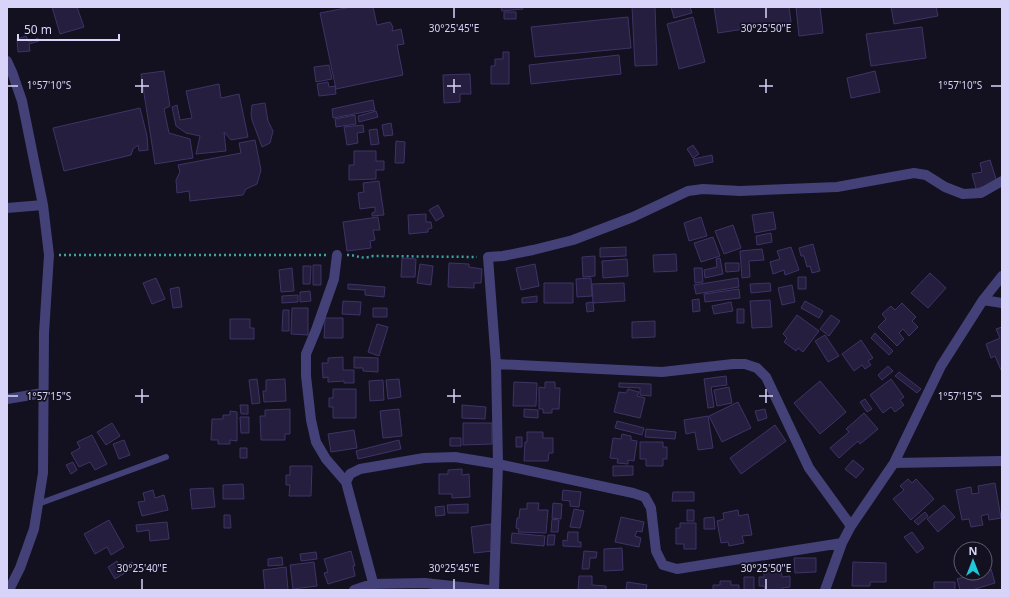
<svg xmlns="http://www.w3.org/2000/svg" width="1009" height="597" font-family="'Noto Sans',sans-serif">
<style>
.building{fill:#251e3e;stroke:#3e3466}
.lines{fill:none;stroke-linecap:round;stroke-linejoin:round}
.path{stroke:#3ea39d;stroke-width:2.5;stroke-dasharray:2 3;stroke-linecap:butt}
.lane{stroke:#434178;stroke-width:6}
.street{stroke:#434178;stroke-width:10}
.ticks{fill:none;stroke:#d8d4f9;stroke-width:1.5}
.ticks-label{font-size:10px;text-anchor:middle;fill:#d8d4f9;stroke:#13101f;stroke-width:3.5;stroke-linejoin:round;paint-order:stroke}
</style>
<rect width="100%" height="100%" fill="#13101f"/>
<path class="building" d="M52,7H77L84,27L60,34Z
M351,7H373L377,25L390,22L393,27L392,31L401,29L404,44L397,45L403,75L336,89L320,13Z
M501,7H522L523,9L502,11Z
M632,7H655L657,65L635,66Z
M671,7H690L692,13L674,18Z
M714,7H789L791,22L718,33Z
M796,7H820L823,33L799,36Z
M891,7H936L938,16L894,24Z
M504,12H516V19H504Z
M628,17L631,48L535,57L531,27Z
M693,17L705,62L679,69L667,24Z
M922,27L926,58L871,66L866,34Z
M26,36L29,42L38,38L39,41L29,44L30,51L18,52L17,39Z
M503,52H509V84H491V66H495V59H503Z
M619,55L621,74L531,84L529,65Z
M329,65L332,79L316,82L314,67Z
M164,71L170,106L164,109L169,133L190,139L193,158L155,164L141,74Z
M875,71L880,92L851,98L847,78Z
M470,74L471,94H460V102L444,103L443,75Z
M328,82L329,87L335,86L336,94L319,96L317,84Z
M219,84L221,98L239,94L248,137L231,140L224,132L226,151L196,154L200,136L186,133L176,126L172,107L177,105L180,120L192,118L186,91Z
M373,100L375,110L333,118L332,109Z
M265,103L268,121L273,131L270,143L262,147L252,120L251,114L252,105Z
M140,108L147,136L148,150L139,151L138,145L133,149L131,155L64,171L53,128Z
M376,111L378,117L359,122L358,116Z
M355,115L356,124L336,127L335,119Z
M391,123L393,135L384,136L382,125Z
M363,125L364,132L357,133L358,143L347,145L344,127Z
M377,129L379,144L371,145L369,130Z
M255,140L261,170L257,184L246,189L243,195L190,201L189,191L177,193L176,180L180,172L178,165L241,153L239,143Z
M396,141L405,142L404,163H395Z
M693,145L699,154L693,158L687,149Z
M354,151H376V161H384V170H376V179L349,180V165H354Z
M712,155L713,162L695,166L693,159Z
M990,160L997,182L976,189L972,174L982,172L980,163Z
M379,181L384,215L372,216V213L375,212V207L360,209L358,193L364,192L363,183Z
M438,205L444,216L436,221L429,210Z
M773,212L776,229L755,233L752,215Z
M426,214V222H431L432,228L428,229V232L409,234L408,215Z
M378,217L380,230H373L375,240L370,241L371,248L347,251L343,222Z
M701,217L707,236L689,241L684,223Z
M733,225L741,248L724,254L715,231Z
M771,233L772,242L757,245L756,236Z
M713,237L720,256L701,262L694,243Z
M813,244L820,271L812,273L810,266L807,267L804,256H801L799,248Z
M626,247V256L600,257V248Z
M791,247L799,270L785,275L784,270L773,274L770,262L780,259L777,251Z
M762,249L764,260L749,261L750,277L742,278L740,251Z
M676,254L677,271L654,272L653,255Z
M595,256V276L583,277L582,257Z
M402,258L416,259L415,277H401Z
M720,258L723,274L705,278L704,270L717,267L716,259Z
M627,259L628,276L603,278L602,261Z
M449,263L469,264V267L482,269L481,283H474V288L448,287Z
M725,263H739V271L726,272Z
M420,264L433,266L431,285L417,283Z
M535,264L539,286L521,290L516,268Z
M313,265H321V285H313Z
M303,266H311L310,284H303Z
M292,268L294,291L281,292L279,270Z
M694,268H702L703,282L695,283Z
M930,273L946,288L928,308L911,293Z
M798,277H806V289H798Z
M156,278L165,299L152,304L143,283Z
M591,278L592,296L577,297L576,279Z
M738,278L739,287L696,294L694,285Z
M544,283H573V303H544Z
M624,283L625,301L593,303L592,284Z
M770,283L771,291L751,293L750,284Z
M348,284L385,287L384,297L365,295V290L348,289Z
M792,285L795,302L782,305L778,288Z
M179,287L182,307L173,308L170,289Z
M739,289L740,298L705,302L704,294Z
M310,291L311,301L300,302V292Z
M298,295V302L282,303V296Z
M537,296V302L522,303V298Z
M699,299L700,311L693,312L692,300Z
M770,300L772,327L752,328L750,301Z
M343,301L361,302L360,315L342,314Z
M805,301L823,311L819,318L801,308Z
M593,302L594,311L587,312L586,303Z
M731,302L733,311L714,314L712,306Z
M902,303L916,317L912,321L918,327L909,336L903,329L899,333L904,339L897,346L878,327L886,319L882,314L891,306L895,310Z
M292,308H308V335L291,334Z
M373,308H387V317H373Z
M737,309H744V323H737Z
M283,310H289V331H282Z
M797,315L819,331L803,352L798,348L796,351L784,342L787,338L783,334Z
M831,315L840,321L829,336L820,329Z
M325,318H343V338H324Z
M230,319H250V328H254V339H230Z
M655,321V337L632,338V322Z
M377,324L388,327L379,356L368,352Z
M1002,327V369L1001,370L995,356L991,358L986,344L1000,338L996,329Z
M875,333L893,351L889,355L871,338Z
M825,335L839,356L828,362L815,341Z
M861,340L873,358L868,361L871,365L865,369L862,365L854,371L842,354Z
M343,357V370H354V383H344V381L328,382V377L323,378L322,363H328V358Z
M354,357L378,358V372L363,371V368H354Z
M888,366L893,371L882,380L878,375Z
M899,372L921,389L917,393L895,376Z
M726,376L727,385L711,387L714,407L708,408L704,379Z
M257,379L260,403L252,404L249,380Z
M285,379L286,401L264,402L263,391H266V380Z
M399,379L401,397L388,399L386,380Z
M891,379L904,397L900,400L904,405L895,412L891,407L883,413L870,395Z
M383,380L384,400L370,401L369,381Z
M820,381L846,412L820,434L794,403Z
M514,382L537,383L536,406H513Z
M545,382H555V388H560L559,409H552V413H543V409H539V387L545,388Z
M619,383L651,384V396L640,395V388L619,387Z
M729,387L732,403L717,406L714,390Z
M333,389H356V418H333V407H329V398H333Z
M628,389L639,392L637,396L645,398L640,418L614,412L619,392L626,393Z
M865,399L872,409L867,412L860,402Z
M738,402L751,428L722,442L709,416Z
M240,405H248V414H241Z
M462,405L486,407L485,419L462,418Z
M290,409V434H285V440H261L260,416H265V410Z
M399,409L402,436L383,438L380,411Z
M524,409L538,410V418L524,417Z
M765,409L767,418L758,421L755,411Z
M230,411L237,412V441L230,440V444H218V440H211L212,419H223V415H230Z
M864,413L878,429L860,444L858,441L839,458L830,448L849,432L846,429Z
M708,416L713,448L698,450L695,432L686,434L684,420Z
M240,417H249V433H241Z
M617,421L644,428L642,435L615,428Z
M112,423L120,436L106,445L97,432Z
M463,423H492V444L463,445Z
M775,425L786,441L741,474L730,458Z
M646,429L676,432L675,439L645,437Z
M354,430L357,448L331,452L328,434Z
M527,432H543V438H553V453H549L548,461H524L525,442H527Z
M622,434L631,436V440L637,441L634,461L628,460V464L617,463L618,459L610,458L613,438L621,439Z
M92,435L107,464L95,470L90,462L79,467L71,453L80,448L77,442Z
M516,437H522V447H516Z
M450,438H461V446H450Z
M124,440L130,455L119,459L113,444Z
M399,440L401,449L358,459L356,451Z
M640,442H663V447H667V459H663V466H646V459H640Z
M240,448H247V458H240Z
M853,460L864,469L856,478L845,469Z
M73,462L77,470L71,474L66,465Z
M290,466H312L311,496H289L290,485H286V475H290Z
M613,466H633V475L613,476Z
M462,469V475L469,474L470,497L452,498V494H439V474H448V470Z
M908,479L912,483L916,479L934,499L911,520L893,499L904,490L900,486Z
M995,483L1001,518L989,520L988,514L981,516L983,525L971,527L969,519L962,520L956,490L971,487L972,494L979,493L978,486Z
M243,484L244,499H223V485Z
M213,488L215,507L192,509L190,489Z
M153,490L155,498L164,495L168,510L142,516L138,502L145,501L143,493Z
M563,490L581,492L579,507L570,506V501L562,500Z
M673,492H694V501H672Z
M527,503H539L538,510H548L546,533L518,532L519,529L516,528L517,518H519L520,509H527Z
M553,503L562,504L561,519L552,518Z
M468,504V513H448L447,505Z
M944,505L955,517L938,532L927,519Z
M444,506L445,515L436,516L435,507Z
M574,509L584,511L580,528L570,527Z
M687,510H694V521H687Z
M738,510L739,516L748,514L752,535L742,536L744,543L729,546L728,542L721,543L717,521L724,519L723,513Z
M925,512L928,516L918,525L914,521Z
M224,515H230L231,528H224Z
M621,517L644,522L642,532L637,531L635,536L641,538L639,547L615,542Z
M714,517L715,529H704V518Z
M552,519L559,520L558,532H551Z
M109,520L124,547L111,555L107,547L95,554L84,534Z
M167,522L169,539L150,541L149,530L137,532L136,525Z
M680,523H696V549H684V544H676V528H680Z
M491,524L493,551L474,553L471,527Z
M568,532H578V542H581V547L563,546V540L567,541Z
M912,532L924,548L917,553L904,537Z
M512,533L545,536L544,546L511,543Z
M548,535H555L554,545H547Z
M622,548L623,570L604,571V549Z
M351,551L355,566H353L355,576L328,584L324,573L328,572L324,559Z
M584,551L597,552L596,558H590L589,569H582Z
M316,552L317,559L301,561L300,554Z
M282,557L283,565L268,566V559Z
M794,558H816V572L795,573Z
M117,561L121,568L132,562L135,567L115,579L108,567Z
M314,562L317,586L293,589L290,565Z
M853,562L886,563V582H870V586H852Z
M286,567L288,590H265L263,570Z
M781,568L782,577L790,576V587L782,588V590H765L764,586H759V577H764V569Z
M991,569L995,583L972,590H960L957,579L975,573H985V571Z
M579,576H592V585L606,586V590H578Z
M744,577H754V590H744Z
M720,581H731V585H739V590H713V585H720Z
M627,582L647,585L646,590H626Z
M934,582H955V590H934Z"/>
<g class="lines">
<path class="path" d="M59,255H326
M347,255C359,255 360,260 373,256L477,257"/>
<path class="lane" d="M38,504L166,457"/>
<path class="street" d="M7,61L12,72L22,101L43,205L49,255L44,333L43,473L34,529L20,568L9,590
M7,208L43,205
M337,255L334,279L316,330L306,354V376L311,420L316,442L326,459L346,482
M983,300L1002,303
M496,364L662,372L733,364H745L757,368L766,377L809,468L851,526
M7,399L43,393
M894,463L1002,461
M354,590L372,584L425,583L489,590
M375,590L346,482L350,474L360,469L424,458L455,457L498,464L633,493L645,497L651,508L656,551L663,565L677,569L842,543
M494,590L498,464L496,364L488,257L503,256L533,250L573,240L633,217L688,191L703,189L740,191L837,187L914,173L926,175L945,187L963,194L981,193L1002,181
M825,590L842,543L851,526L894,463L941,366L983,300L1002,276"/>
</g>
<path class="ticks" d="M454,8V18M766,8V18M142,79V93M454,79V93M766,79V93M8,86H18M135,86H149M447,86H461M759,86H773M991,86H1001M142,389V403M454,389V403M766,389V403M8,396H18M135,396H149M447,396H461M759,396H773M991,396H1001M142,579V589M454,579V589M766,579V589"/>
<g class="ticks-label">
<text x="454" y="32">30°25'45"E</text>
<text x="766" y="32">30°25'50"E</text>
<text x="49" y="89">1°57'10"S</text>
<text x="960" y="89">1°57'10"S</text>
<text x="49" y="400">1°57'15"S</text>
<text x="960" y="400">1°57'15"S</text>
<text x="142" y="572">30°25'40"E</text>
<text x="454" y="572">30°25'45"E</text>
<text x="766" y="572">30°25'50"E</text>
</g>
<rect width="1009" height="597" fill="none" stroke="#d8d4f9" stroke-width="16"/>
<g transform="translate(973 561)"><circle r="19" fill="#13101f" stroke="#625e76"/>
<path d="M0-3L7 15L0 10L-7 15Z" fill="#1fc7da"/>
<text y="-6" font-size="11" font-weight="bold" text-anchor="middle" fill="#d8d4f9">N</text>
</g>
<path d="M18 34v6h101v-6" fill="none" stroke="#d8d4f9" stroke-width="2"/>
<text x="24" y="34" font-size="12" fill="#d8d4f9" stroke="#13101f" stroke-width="3" paint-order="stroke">50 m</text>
</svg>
